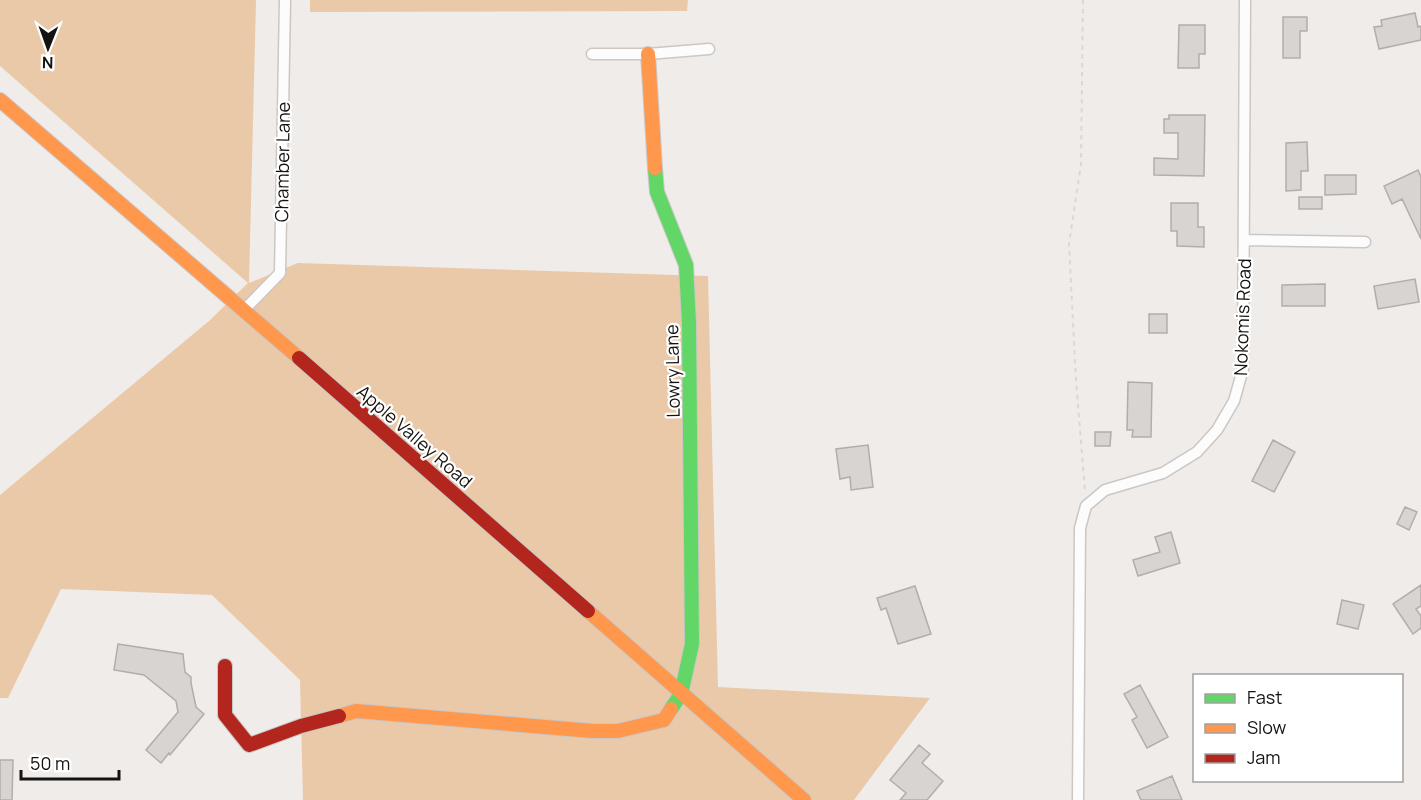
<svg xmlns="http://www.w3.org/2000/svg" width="1421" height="800" font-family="Manrope,sans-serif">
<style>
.green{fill:#eac9a9}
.building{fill:#d7d4d2;stroke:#b0aeab;stroke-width:1.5}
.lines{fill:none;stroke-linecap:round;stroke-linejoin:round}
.street-casing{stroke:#cac7c5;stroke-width:13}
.fast-casing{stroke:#cac7c5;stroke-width:16}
.slow-casing{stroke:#cac7c5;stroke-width:16}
.jam-casing{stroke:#cac7c5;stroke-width:16}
.path{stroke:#dad8d7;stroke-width:2;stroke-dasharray:4.5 4.5;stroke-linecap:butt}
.street{stroke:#fdfcfc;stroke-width:10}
.fast{stroke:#63d668;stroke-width:14}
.slow{stroke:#ff974d;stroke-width:14}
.jam{stroke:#b3261e;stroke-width:14}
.labels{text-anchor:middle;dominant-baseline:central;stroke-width:4.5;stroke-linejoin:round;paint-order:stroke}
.street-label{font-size:18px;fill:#151311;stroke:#fff}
</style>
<rect width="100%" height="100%" fill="#f0ece9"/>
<path class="green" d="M0,0H256L249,283L298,263L708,276L718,687L930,698L854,800H303L300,680L212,595L61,589L8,698H0V495L209,321L248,283L0,66Z
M310,0H688L687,11L310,12Z"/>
<path class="building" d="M1415,13L1418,27L1421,26V40L1379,49L1374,27L1382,26L1381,20Z
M1283,17H1307V31H1300V58H1283Z
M1179,25H1205V54H1199V68H1178Z
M1169,115H1205L1204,176L1154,175V158L1178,159V133H1164V119H1169Z
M1307,142L1308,171H1301V190L1286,191V143Z
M1418,170L1421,177V239L1402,199L1392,204L1384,186Z
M1325,175H1356V194L1325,195Z
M1299,197H1322V209H1299Z
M1171,203H1198V227H1204V247L1177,246V231H1171Z
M1415,279L1419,302L1378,309L1374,286Z
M1325,284V306H1282V285Z
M1149,314H1167V333H1149Z
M1128,382L1152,383L1151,437H1132L1133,430H1127Z
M1095,432H1111L1110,446H1095Z
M1273,440L1295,452L1274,492L1252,481Z
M868,445L873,487L851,490L850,477L840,479L836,449Z
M1405,507L1417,512L1409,530L1397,524Z
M1171,532L1180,563L1138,576L1133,560L1160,552L1155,537Z
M1421,585V606L1416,609L1421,616V628L1413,634L1393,604Z
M915,586L931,634L898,644L886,608L881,610L877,598Z
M1342,600L1364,605L1358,629L1337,624Z
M118,644L183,654L185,672L191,677V683L196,707L204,714L170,755L169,753L161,763L146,750L178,712L176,701L144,675L114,670Z
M1140,685L1168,737L1147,748L1132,720L1137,717L1124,694Z
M919,745L930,754L922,763L943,781L927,800H900L906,793L890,780Z
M0,760H13L12,800H0Z
M1172,776L1182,800H1141L1137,791Z"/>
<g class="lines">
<defs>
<path id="street" d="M592,54H648L709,49
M1244,240L1365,242
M244,310L280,273L285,0
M1078,800L1080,528L1086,506L1105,490L1163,473L1197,452L1217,430L1234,401L1243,369L1245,0"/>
<path id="fast" d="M655,168L657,192L686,265L689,323L692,644L681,694L671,709"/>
<path id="slow" d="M648,54L655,168
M0,100L299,358
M588,611L804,800
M339,716L356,711L592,731H618L664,720L671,709"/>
<path id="jam" d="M299,358L588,611
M225,666V715L249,745L301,726L339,716"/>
</defs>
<use href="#street" class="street-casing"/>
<use href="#fast" class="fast-casing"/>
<use href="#slow" class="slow-casing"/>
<use href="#jam" class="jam-casing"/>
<path class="path" d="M1083,0L1081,164L1069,244L1076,381L1085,491"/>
<use href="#street" class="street"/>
<use href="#fast" class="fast"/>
<use href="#slow" class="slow"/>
<use href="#jam" class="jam"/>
</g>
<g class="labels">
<g class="street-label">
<text transform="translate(282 162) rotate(-89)">Chamber Lane</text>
<text transform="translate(1242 317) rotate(-88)">Nokomis Road</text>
<text transform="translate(672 371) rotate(-91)">Lowry Lane</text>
<text transform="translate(415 436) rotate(41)">Apple Valley Road</text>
</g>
</g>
<rect x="1193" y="674" width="210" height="108" fill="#ffffff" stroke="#a1a1a0" stroke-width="1.5"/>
<rect x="1205" y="694" width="30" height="9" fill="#63d668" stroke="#a1a1a0" stroke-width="1.5"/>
<text x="1247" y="704" font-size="18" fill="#151311">Fast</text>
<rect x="1205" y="724" width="30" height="9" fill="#ff974d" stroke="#a1a1a0" stroke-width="1.5"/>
<text x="1247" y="734" font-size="18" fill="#151311">Slow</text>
<rect x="1205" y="754" width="30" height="9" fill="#b3261e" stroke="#a1a1a0" stroke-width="1.5"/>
<text x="1247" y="764" font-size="18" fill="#151311">Jam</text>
<g transform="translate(48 48) rotate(181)" stroke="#ffffff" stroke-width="4.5" paint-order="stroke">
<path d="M0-4.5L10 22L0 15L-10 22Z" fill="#151311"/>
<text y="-9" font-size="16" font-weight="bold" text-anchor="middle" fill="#151311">N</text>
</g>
<path d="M21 770v9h98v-9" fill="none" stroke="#151311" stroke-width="3"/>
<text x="30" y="770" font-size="18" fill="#151311" stroke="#ffffff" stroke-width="4.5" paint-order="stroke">50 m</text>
</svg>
